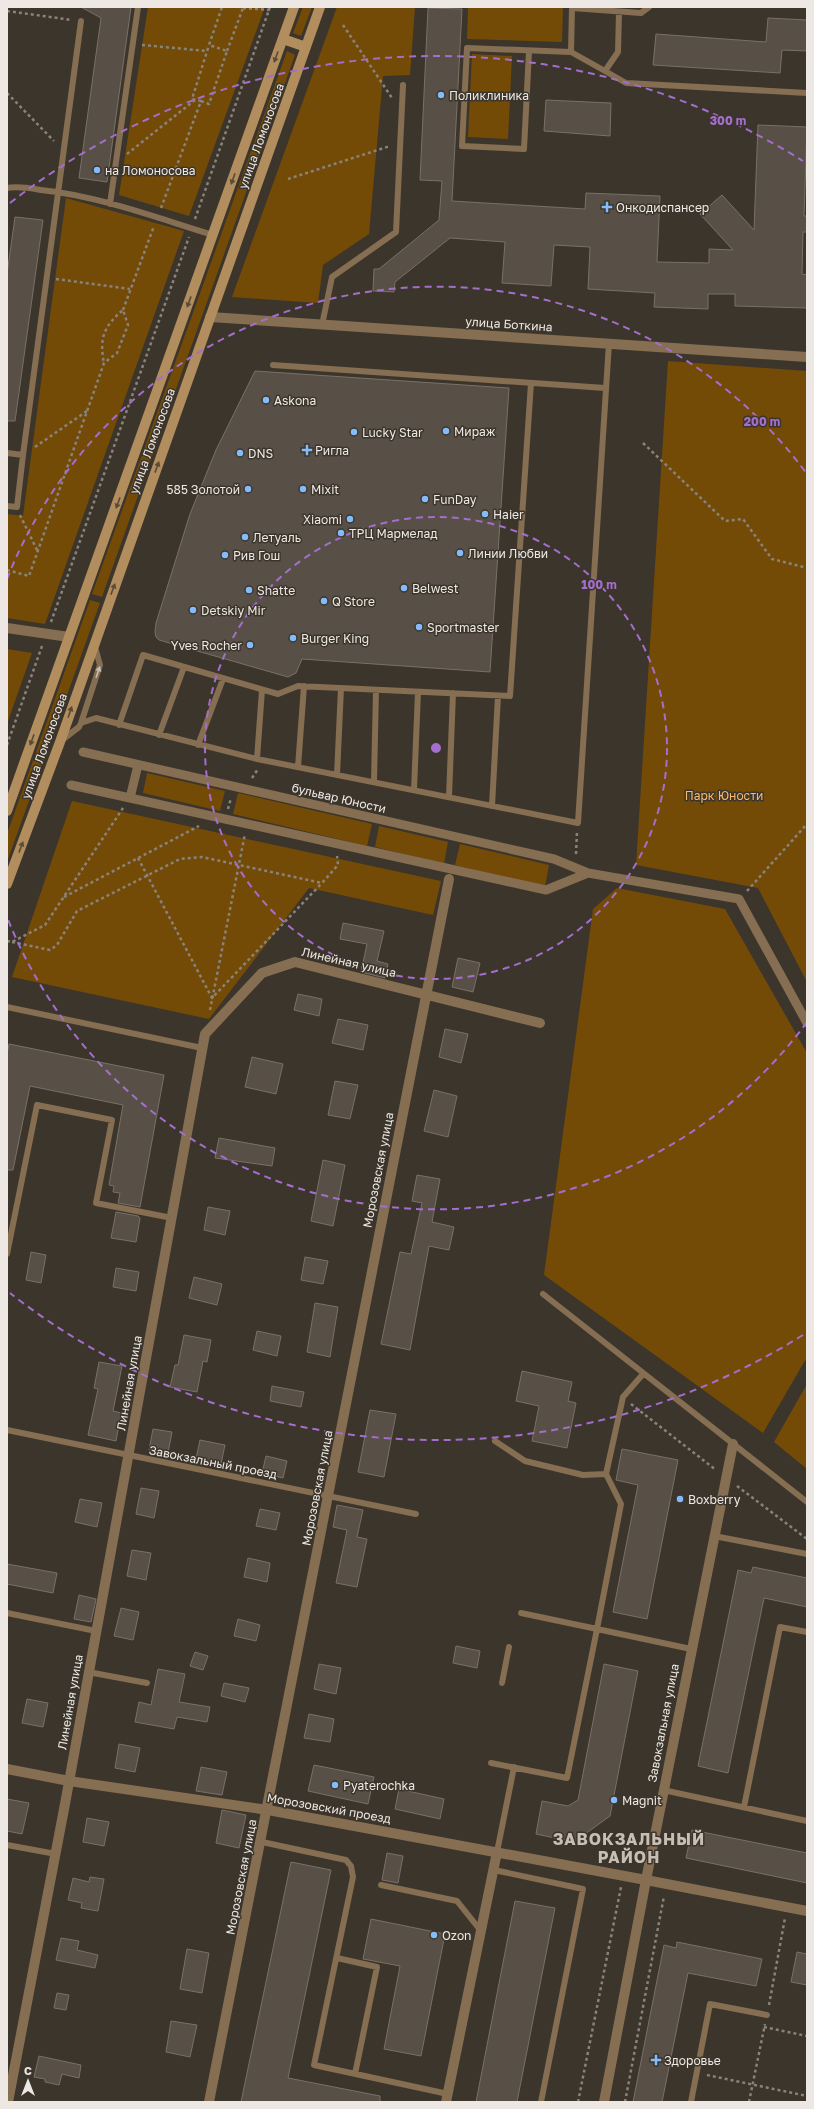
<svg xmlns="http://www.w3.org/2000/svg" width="814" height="2109" font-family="'Golos Text',sans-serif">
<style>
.green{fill:#734b07}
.building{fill:#585046;stroke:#797167}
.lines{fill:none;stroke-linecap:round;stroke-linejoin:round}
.path{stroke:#89837b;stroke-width:2.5;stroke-dasharray:3 3;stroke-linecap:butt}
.service{stroke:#856e51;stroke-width:6}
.pedestrian{stroke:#856e51;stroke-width:9}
.minor{stroke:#856e51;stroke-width:10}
.tertiary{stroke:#856e51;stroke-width:10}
.secondary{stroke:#b28d5e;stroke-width:10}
.oneway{fill:#5a4b38}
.oneway2{fill:#c9bdb0}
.ring{fill:none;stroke:#a36ecc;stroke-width:2;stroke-dasharray:7 5}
.poi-dot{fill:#84bcfb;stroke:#3c352c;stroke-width:1.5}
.labels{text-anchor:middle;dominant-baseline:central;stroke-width:3;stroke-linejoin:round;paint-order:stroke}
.poi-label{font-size:12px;fill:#ede8e3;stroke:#3c352c;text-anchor:start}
.street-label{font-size:12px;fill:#ede8e3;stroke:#3c352c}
.park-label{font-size:12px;fill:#f5bb6f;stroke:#3c352c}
.district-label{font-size:16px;font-weight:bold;letter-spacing:1px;fill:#c8bfb4;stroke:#3c352c}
.centre{fill:#a36ecc;stroke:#3c352c;stroke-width:2}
.ring-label{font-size:12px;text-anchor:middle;font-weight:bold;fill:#a36ecc;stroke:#3c352c;stroke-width:3;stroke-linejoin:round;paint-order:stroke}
</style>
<rect width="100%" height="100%" fill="#3c352c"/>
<path class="green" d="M148,7H265L189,216L119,195Z
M303,7H312L301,36L293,33Z
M337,7H415L410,75L383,76L369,234L323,265L318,303L232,297Z
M468,7H563L562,42L467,39Z
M287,51L295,55L102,597L92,594Z
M472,54L512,56L508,139L468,137Z
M66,198L184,231L45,624L7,618V514L23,516Z
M668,361L807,371V982L758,888L636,865Z
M90,600L100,603L7,862V834Z
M7,649L32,653L7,724Z
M147,773L225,791L220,811L143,793Z
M238,793L372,824L367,846L233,814Z
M72,801L441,881L433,915L309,888L209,1019L12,977Z
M379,826L448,842L444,864L375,847Z
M460,844L549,865L545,887L455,865Z
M617,888L725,909L807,1053V1357L763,1433L544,1275L593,909Z
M807,1384V1469L774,1442Z"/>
<path class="building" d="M81,7H131L107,182L79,178L101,18Z
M428,8L462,9L452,201L585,209L586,193L660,196L657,262L709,263V249L733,250L700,214L722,195L754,230L758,125L807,127L804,216H807V232H803L802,274L807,275V308L735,306V294H708V309L654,307L655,293L588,289L590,247L554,245L551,286L502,283L505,242L450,238L395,282L394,292L373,291L374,269H379L439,220L442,181L420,180Z
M768,18L807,20V51L782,50L780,73L653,65L656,34L766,42Z
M546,100L611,103L610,136L544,131Z
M15,217L43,220L15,421H7V274Z
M255,371L509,388L490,672L302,659L296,673L288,677L159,640L156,637L155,632L156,623L190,514L216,450Z
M343,923L384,931L377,961L388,964L385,978L361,972L367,944L340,939Z
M458,958L480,963L473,992L452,987Z
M298,994L322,999L319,1016L294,1010Z
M338,1019L368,1025L363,1050L332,1043Z
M445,1029L468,1034L461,1063L439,1057Z
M9,1044L164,1075L140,1207L118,1203L120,1193L113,1192L114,1186L109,1185L123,1105L30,1086L13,1170H7V1054Z
M252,1057L283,1064L276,1094L245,1087Z
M335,1081L358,1085L350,1119L328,1115Z
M434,1090L457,1096L448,1137L424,1131Z
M219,1138L275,1148L272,1166L215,1158Z
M323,1160L345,1165L333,1226L311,1221Z
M417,1175L440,1179L432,1222L454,1227L449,1250L429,1246L410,1350L381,1344L400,1252L411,1254L422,1203L412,1201Z
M208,1207L230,1211L225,1235L204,1230Z
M116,1212L138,1216L140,1218L136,1242L111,1238Z
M31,1252L46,1255L41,1283L26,1280Z
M305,1257L328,1261L323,1284L301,1280Z
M116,1268L139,1272L136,1291L113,1287Z
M194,1277L222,1284L217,1305L189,1298Z
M315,1303L338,1307L330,1357L307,1352Z
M257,1331L281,1336L277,1356L253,1350Z
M184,1335L211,1340L207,1362L203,1361L197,1392L170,1387L175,1365H178Z
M99,1362L122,1366L113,1411L121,1413L116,1441L88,1435L98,1389L94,1388Z
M522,1371L572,1382L568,1401L576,1403L567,1448L532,1441L539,1406L516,1401Z
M272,1386L304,1392L301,1407L270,1401Z
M370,1410L396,1414L384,1477L358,1472Z
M153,1429L172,1432L168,1453L149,1450Z
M200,1440L225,1445L221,1464L196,1459Z
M622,1449L678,1460L647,1619L613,1612L638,1485L616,1480Z
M266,1456L287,1461L283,1478L262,1473Z
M141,1488L159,1491L154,1518L136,1514Z
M80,1499L102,1503L97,1527L75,1522Z
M337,1505L363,1510L357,1537L367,1539L357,1587L336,1583L347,1530L333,1527Z
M260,1509L280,1513L276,1530L256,1526Z
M132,1550L151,1553L146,1580L127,1576Z
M248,1558L270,1563L267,1582L244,1577Z
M7,1564L57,1573L53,1593L7,1584Z
M753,1567L807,1578V1607L764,1598L728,1773L698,1766L738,1570L751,1573Z
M79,1595L96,1599L91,1622L74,1619Z
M121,1608L139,1612L133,1640L114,1636Z
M238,1619L260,1625L256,1641L234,1636Z
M456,1646L480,1651L477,1668L453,1663Z
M195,1652L208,1656L203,1670L190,1666Z
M319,1664L341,1668L336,1694L314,1689Z
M604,1664L638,1671L610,1816L574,1842L536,1834L542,1801L568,1806L578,1800Z
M158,1669L185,1674L179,1702L210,1707L207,1722L177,1717L174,1729L135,1722L139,1702L151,1705Z
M224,1683L249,1688L245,1702L221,1696Z
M27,1699L48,1703L43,1727L22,1723Z
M309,1714L334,1719L330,1742L304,1738Z
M119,1744L140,1748L135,1772L115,1768Z
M314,1765L374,1777L368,1804L308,1791Z
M201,1767L227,1772L222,1795L196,1791Z
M399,1789L444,1799L440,1819L395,1809Z
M7,1799L29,1803L22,1834L7,1831Z
M222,1810L246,1815L239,1848L216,1843Z
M87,1818L109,1822L104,1846L83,1842Z
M692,1830L807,1853V1883L686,1858Z
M387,1853L403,1856L398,1883L382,1880Z
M291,1862L331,1870L288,2078L380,2096V2102H241Z
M90,1877L104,1879L98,1911L81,1908L82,1903L68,1900L73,1878L89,1882Z
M515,1901L555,1908L517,2102H476Z
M371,1919L445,1934L421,2056L384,2049L400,1966L363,1959Z
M61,1938L79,1941L77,1950L98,1955L95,1968L56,1960Z
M677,1942L762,1959L756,1986L688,1973L662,2102H633L664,1945L676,1948Z
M187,1949L209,1953L202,1993L180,1989Z
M797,1952L807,1954V1985L791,1982Z
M57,1993L69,1995L66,2010L54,2008Z
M171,2021L197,2025L190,2057L166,2052Z
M39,2056L81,2065L79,2078L62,2074L59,2085L45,2082V2079L34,2077Z"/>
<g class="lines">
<path class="path" d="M243,8L270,10
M7,11L72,20
M343,25L392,98
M142,45L207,51
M227,51L243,8L240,7
M7,93L54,141
M201,101L209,104L227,51L209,45L222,7
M127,154L195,100
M288,179L390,146
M161,208L201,101L192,99L209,45
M195,219L270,7
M56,279L130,289
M123,310L154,226
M643,443L725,521L743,519L772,559L807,568
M35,447L87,411
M20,515L38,552
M7,570L29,576L104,363L117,353L128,325L123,310C104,326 99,338 104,363
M51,622L189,237
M7,745L42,646
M252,778L258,769
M228,809L231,798
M576,854L577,832
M138,858L212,998L322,883
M747,891L807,824
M64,897L199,826
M7,941L12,942L45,925L123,808
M12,942L50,950L57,945L77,911L180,859L202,857L322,883L338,865L337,856
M210,1010L245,834
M631,1404L716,1470
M737,1486L807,1539
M769,2005L785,1918
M764,2027L807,2036
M707,2075L807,2096
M578,2102L621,1887
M625,2102L664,1896
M749,2102L765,2024"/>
<path class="service" d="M572,7L571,52L605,71L618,52L619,12
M572,8L641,13L649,7
M529,51L524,149L462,146L467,48L571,52
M605,71L626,83L807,93
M7,188C18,186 29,188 41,190C99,196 157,218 213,235
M110,204L138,7
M322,325L332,277L396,232L403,85
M273,365L605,388
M7,453L23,455L81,21
M7,506L17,507L23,455
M81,723L96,718L257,759L578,823L609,343
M119,725L143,655L278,694L298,686L510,696L531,383
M159,735L184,667
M62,740L79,727L81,723L100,665L95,647
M198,745L223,679
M257,759L262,690
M298,767L304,686
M337,775L341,688
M374,782L376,690
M414,790L418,692
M449,797L453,693
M492,806L498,696
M7,1007L202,1048
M7,1254L37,1105L112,1120L96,1203L172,1218
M543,1294L807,1502
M7,1430L416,1514
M495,1441L525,1461L583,1475L606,1474L623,1397L643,1374
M714,1536L807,1554
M7,1613L96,1631
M521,1613L597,1629L621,1504L606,1474
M88,1672L147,1683
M502,1683L509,1647
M491,1763L567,1778L597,1629L691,1649
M663,1790L807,1821
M744,1807L780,1627L807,1632
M262,1842L346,1860L351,1866L353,1877L314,2065L448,2094
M7,1845L56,1854
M497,1852L514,1767
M494,1870L583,1889L541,2102
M381,1885L457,1901L481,1931
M337,1958L377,1967L355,2074
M691,2102L710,2004L767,2015"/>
<path class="pedestrian" d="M83,752L554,859L588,873
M71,785L130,798L138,765
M130,798L546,890L588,873L739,899L807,1023"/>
<path class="minor" d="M210,317L807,357
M733,1444L646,1880L807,1911
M8,2102L65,1804L205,1034L262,973L295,962L540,1023
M209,2102L449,879
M446,2102L497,1852"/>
<path class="tertiary" d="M7,628L69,637
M7,1769L69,1781L268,1810L646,1880L604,2102"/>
<path class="secondary" d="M283,39L306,47
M7,811L294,7
M7,884L60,742L320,7"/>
</g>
<defs><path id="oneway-solid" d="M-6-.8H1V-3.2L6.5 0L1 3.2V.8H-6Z"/></defs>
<g class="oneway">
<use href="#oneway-solid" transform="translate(276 57) rotate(110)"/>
<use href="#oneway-solid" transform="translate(233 179) rotate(110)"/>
<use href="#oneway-solid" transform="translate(189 302) rotate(110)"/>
<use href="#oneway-solid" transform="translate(157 467) rotate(-70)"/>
<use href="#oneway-solid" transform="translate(118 503) rotate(110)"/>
<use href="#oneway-solid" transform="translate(113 589) rotate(-70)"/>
<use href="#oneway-solid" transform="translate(70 712) rotate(-71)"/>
<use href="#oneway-solid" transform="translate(32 740) rotate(110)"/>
<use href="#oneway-solid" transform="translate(21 847) rotate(-70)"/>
</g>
<use class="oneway2" href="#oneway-solid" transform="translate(98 672) rotate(-71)"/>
<g class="ring">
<circle cx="436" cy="748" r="231"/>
<path d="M807 1022A461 461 0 0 1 7 917M7 579A461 461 0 0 1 807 474"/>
<path d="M803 1335A692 692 0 0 1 10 1293M10 203A692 692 0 0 1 803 161"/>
</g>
<g class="poi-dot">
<circle cx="441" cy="95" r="4"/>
<circle cx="97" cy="170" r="4"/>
<path d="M605 201h4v4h4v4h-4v4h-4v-4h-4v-4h4z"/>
<circle cx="266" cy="400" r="4"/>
<circle cx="446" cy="431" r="4"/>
<circle cx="354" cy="432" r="4"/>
<path d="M305 444h4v4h4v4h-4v4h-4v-4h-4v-4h4z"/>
<circle cx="240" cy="453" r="4"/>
<circle cx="248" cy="489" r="4"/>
<circle cx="303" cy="489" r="4"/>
<circle cx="425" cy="499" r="4"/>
<circle cx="485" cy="514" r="4"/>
<circle cx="350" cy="519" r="4"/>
<circle cx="341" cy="533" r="4"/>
<circle cx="245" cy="537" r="4"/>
<circle cx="460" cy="553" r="4"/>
<circle cx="225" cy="555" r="4"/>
<circle cx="404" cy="588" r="4"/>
<circle cx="249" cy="590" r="4"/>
<circle cx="324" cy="601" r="4"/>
<circle cx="193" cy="610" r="4"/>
<circle cx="419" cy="627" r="4"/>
<circle cx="293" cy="638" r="4"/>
<circle cx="250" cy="645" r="4"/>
<circle cx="680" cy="1499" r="4"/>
<circle cx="335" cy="1785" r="4"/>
<circle cx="614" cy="1800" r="4"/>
<circle cx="434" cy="1935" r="4"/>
<path d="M654 2054h4v4h4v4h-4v4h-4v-4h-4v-4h4z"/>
</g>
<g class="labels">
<g class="poi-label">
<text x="449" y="95">Поликлиника</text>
<text x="105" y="170">на Ломоносова</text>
<text x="616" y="207">Онкодиспансер</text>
<text x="274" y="400">Askona</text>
<text x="454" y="431">Мираж</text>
<text x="362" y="432">Lucky Star</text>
<text x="315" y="450">Ригла</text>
<text x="248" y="453">DNS</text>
<text x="240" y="489" text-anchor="end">585 Золотой</text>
<text x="311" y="489">Mixit</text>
<text x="433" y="499">FunDay</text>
<text x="493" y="514">Haier</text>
<text x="342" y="519" text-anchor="end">Xiaomi</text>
<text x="349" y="533">ТРЦ Мармелад</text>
<text x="253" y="537">Летуаль</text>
<text x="468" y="553">Линии Любви</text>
<text x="233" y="555">Рив Гош</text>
<text x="412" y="588">Belwest</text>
<text x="257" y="590">Shatte</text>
<text x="332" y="601">Q Store</text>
<text x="201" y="610">Detskiy Mir</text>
<text x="427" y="627">Sportmaster</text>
<text x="301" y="638">Burger King</text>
<text x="242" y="645" text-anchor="end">Yves Rocher</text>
<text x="688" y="1499">Boxberry</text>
<text x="343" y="1785">Pyaterochka</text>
<text x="622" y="1800">Magnit</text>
<text x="442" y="1935">Ozon</text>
<text x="664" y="2060">Здоровье</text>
</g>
<g class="street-label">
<text transform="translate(261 136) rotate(-70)">улица Ломоносова</text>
<text transform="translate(509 324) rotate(4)">улица Боткина</text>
<text transform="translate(152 441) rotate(-70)">улица Ломоносова</text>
<text transform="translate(44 746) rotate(-70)">улица Ломоносова</text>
<text transform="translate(339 798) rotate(13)">бульвар Юности</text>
<text transform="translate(349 962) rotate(13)">Линейная улица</text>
<text transform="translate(378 1170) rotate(-79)">Морозовская улица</text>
<text transform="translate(129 1383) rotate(-80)">Линейная улица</text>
<text transform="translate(213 1462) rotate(11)">Завокзальный проезд</text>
<text transform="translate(317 1488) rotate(-79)">Морозовская улица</text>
<text transform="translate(70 1702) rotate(-80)">Линейная улица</text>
<text transform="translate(663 1723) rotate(-79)">Завокзальная улица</text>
<text transform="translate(329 1808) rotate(10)">Морозовский проезд</text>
<text transform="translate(241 1877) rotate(-79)">Морозовская улица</text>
</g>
<g class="park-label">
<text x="724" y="795">Парк Юности</text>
</g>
<g class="district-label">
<text x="629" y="1839">ЗАВОКЗАЛЬНЫЙ<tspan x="629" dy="18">РАЙОН</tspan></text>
</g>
</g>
<circle cx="436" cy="748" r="6" class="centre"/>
<g class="ring-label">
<text x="728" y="125">300 m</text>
<text x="762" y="426">200 m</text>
<text x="599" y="589">100 m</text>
</g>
<rect width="814" height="2109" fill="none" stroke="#ede8e3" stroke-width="16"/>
<g transform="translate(28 2081)" stroke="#3c352c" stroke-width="3" paint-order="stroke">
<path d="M0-3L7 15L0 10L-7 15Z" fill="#ede8e3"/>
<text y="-6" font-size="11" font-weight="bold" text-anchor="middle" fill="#ede8e3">С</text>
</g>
</svg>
